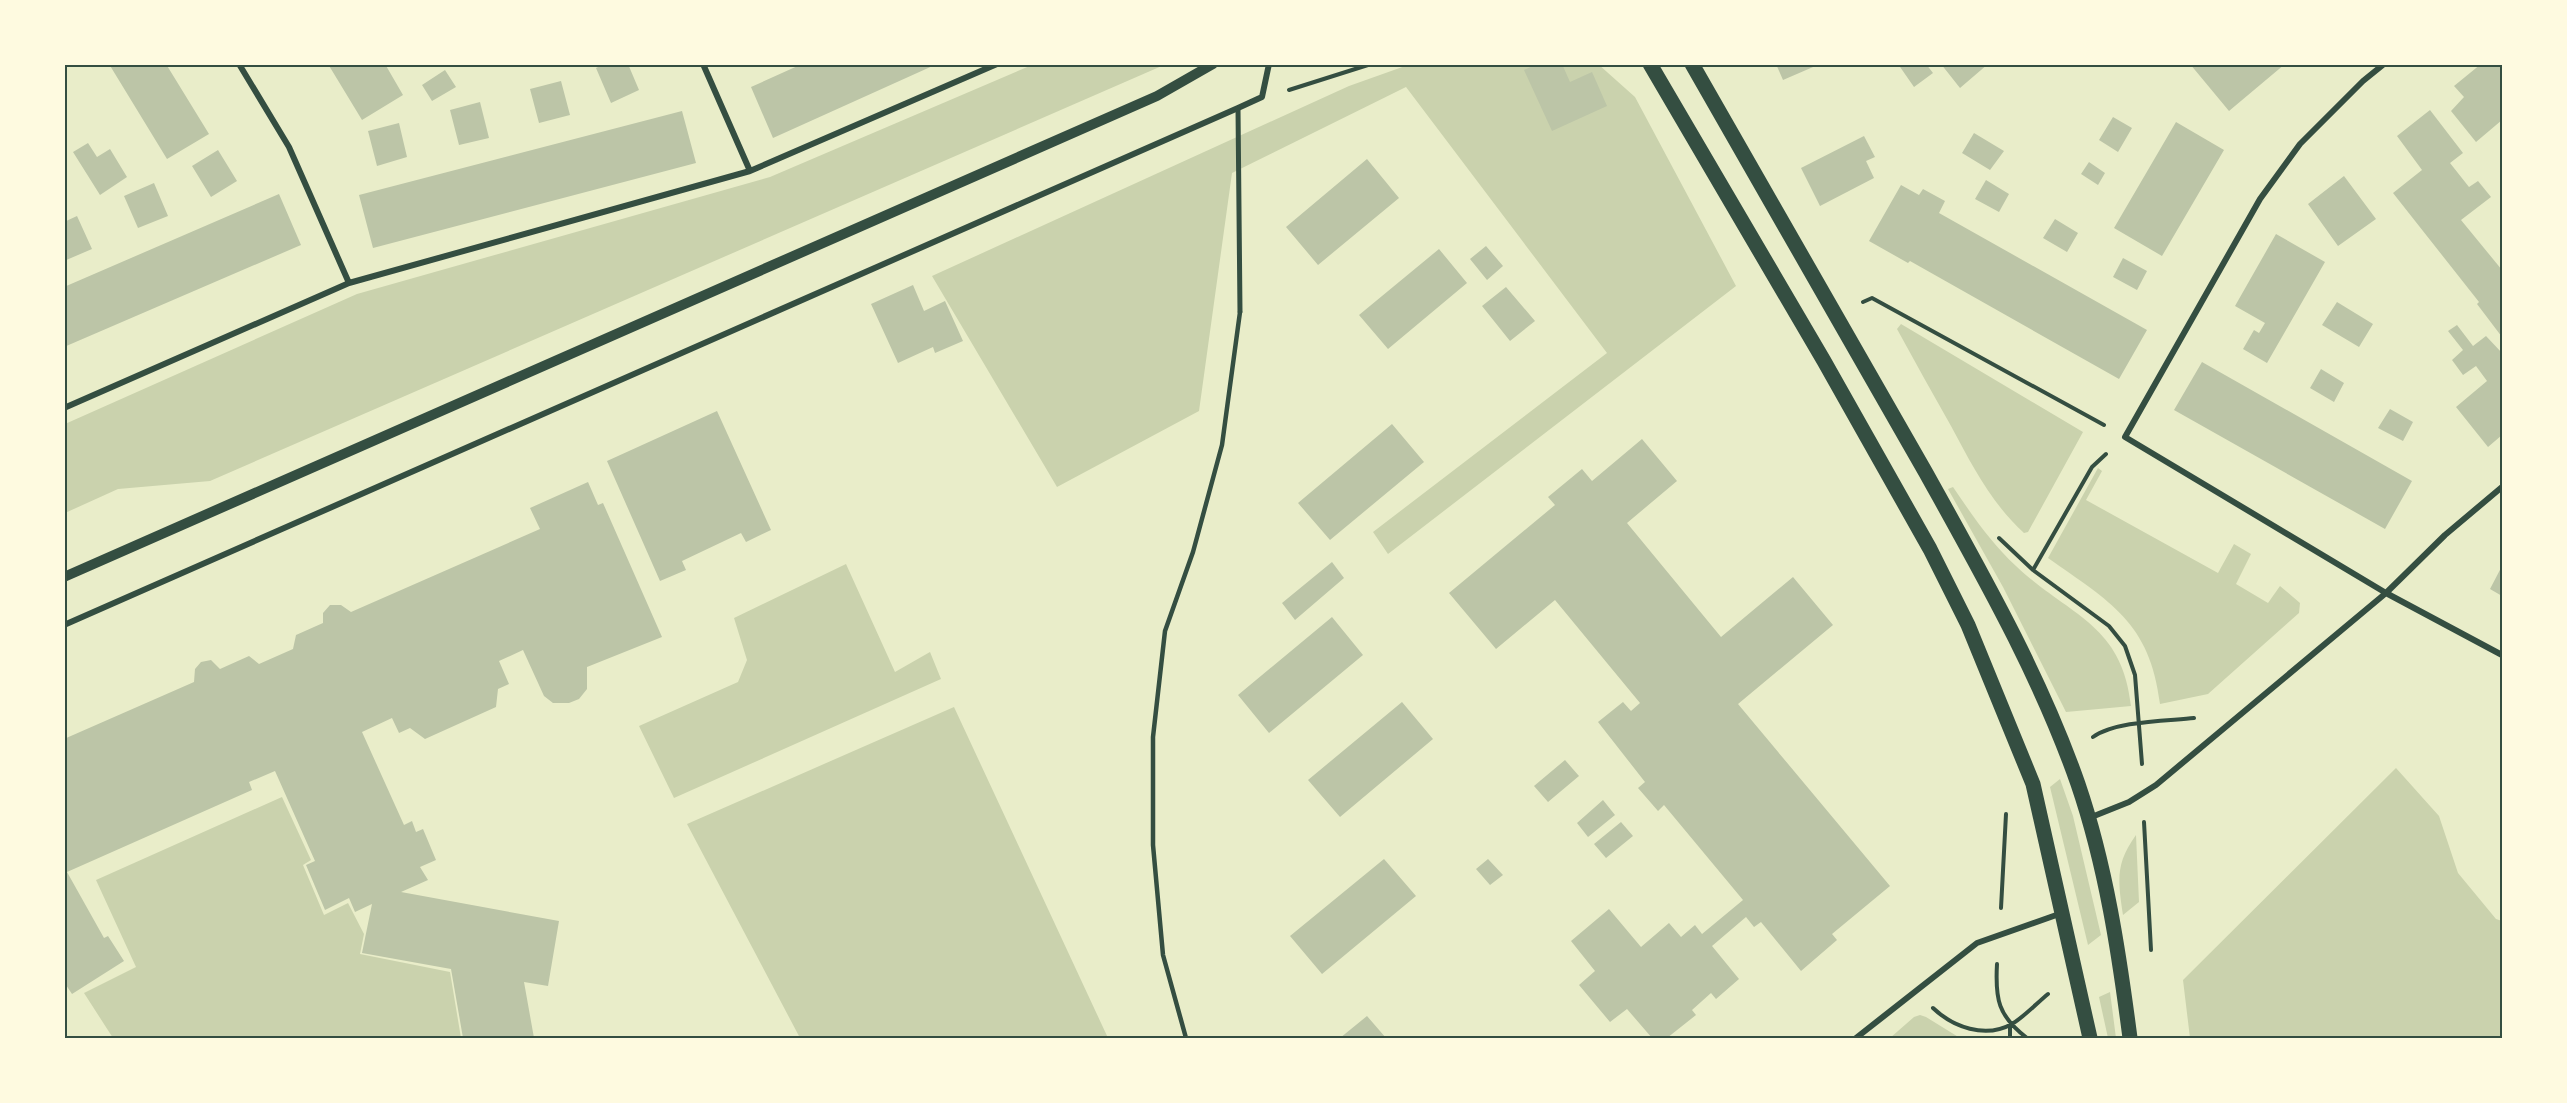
<svg xmlns="http://www.w3.org/2000/svg" width="2567" height="1103" font-family="'Asap Condensed',sans-serif">
<style>
.green{fill:#cad2ad}
.building{fill:#bcc5a7}
.lines{fill:none;stroke-linecap:round;stroke-linejoin:round}
.path{stroke:#344e41;stroke-width:4}
.service{stroke:#344e41;stroke-width:4.5}
.pedestrian{stroke:#344e41;stroke-width:5}
.minor{stroke:#344e41;stroke-width:6}
.tertiary{stroke:#344e41;stroke-width:10}
.primary{stroke:#344e41;stroke-width:15}
.neatline{fill:none;stroke:#344e41;stroke-width:2}
</style>
<rect width="100%" height="100%" fill="#e9edc9"/>
<path class="green" d="M1598,64L1635,97L1736,286L1388,554L1373,532L1607,353L1406,87L1232,173L1199,411L1057,487L932,276L1349,86L1408,65Z
M1032,65H1164L210,481L118,489L65,513V424L357,294L770,177Z
M1901,324L2083,432L2028,532L2024,533C1991,503 1972,465 1951,426C1933,394 1915,362 1897,329Z
M2098,468L2102,471L2086,500L2218,573L2234,544L2251,554L2236,584L2268,603L2280,586L2300,603L2299,613L2208,694L2160,704C2150,622 2110,602 2048,558Z
M1953,487C1972,515 1991,543 2016,566C2069,616 2122,623 2131,706L2066,712L2003,587L1948,489Z
M846,564L895,672L930,652L941,679L674,798L639,726L738,682L747,660L734,618Z
M954,707L1108,1038H800L687,824Z
M2396,768L2439,816L2458,873L2496,919L2502,921V1038H2190L2183,980Z
M2060,779L2073,816L2101,935L2088,945L2050,787Z
M282,797L311,860L303,865L324,915L348,903L364,934L360,954L450,972L461,1038H113L84,993L136,967L96,880Z
M2136,835L2139,902L2123,915C2118,881 2115,864 2136,835Z
M2110,992L2116,1038H2108L2099,997Z
M1920,1015L1926,1017L1960,1038H1890L1914,1017Z"/>
<path class="building" d="M109,64H166L209,134L167,159Z
M328,64H385L403,95L362,120Z
M604,64H628L639,90L611,103L596,68Z
M802,64H937L773,138L751,87Z
M1537,64H1562L1570,82L1592,72L1607,106L1552,131L1524,70Z
M1776,64H1820L1783,80Z
M1898,64H1926L1933,73L1914,87Z
M1941,64H1988L1960,88Z
M2190,64H2285L2229,111Z
M2481,64H2502V120L2476,142L2451,111L2464,97L2454,86Z
M445,70L456,87L432,101L422,85Z
M561,81L570,115L539,123L530,89Z
M480,102L489,138L459,145L450,110Z
M2430,110L2463,153L2450,163L2469,187L2478,181L2491,197L2461,220L2502,270V337L2477,304L2479,302L2393,193L2422,170L2397,136Z
M682,111L696,163L373,248L359,195Z
M2113,117L2132,128L2118,152L2099,140Z
M2176,122L2224,150L2162,256L2114,228Z
M399,123L407,157L377,166L368,131Z
M1974,133L2004,151L1990,170L1962,153Z
M1864,136L1875,157L1866,161L1874,178L1820,206L1801,168Z
M88,143L97,157L110,149L127,177L100,195L73,152Z
M218,150L237,181L211,197L192,166Z
M1367,159L1399,198L1318,265L1286,227Z
M2089,162L2105,173L2098,185L2081,174Z
M2344,176L2376,219L2338,246L2308,204Z
M1986,180L2009,194L1999,212L1975,199Z
M154,183L168,216L138,228L124,196Z
M1901,185L1919,195L1923,189L1945,201L1939,213L2147,330L2119,379L1910,261L1908,263L1869,241Z
M279,194L301,245L64,347V287Z
M77,216L92,249L64,261V222Z
M2055,219L2078,233L2067,252L2043,238Z
M2276,234L2325,262L2267,363L2243,349L2254,330L2259,333L2265,323L2235,306Z
M1486,246L1503,266L1487,280L1470,259Z
M1439,249L1467,283L1388,349L1359,315Z
M2123,258L2147,271L2137,290L2113,277Z
M913,285L924,311L945,301L963,341L935,353L933,347L898,363L871,304Z
M1506,287L1535,321L1510,341L1482,306Z
M2337,302L2373,324L2359,347L2322,325Z
M2457,325L2473,346L2486,336L2502,353V435L2488,447L2456,407L2487,381L2476,366L2463,375L2452,360L2463,350L2448,331Z
M2202,362L2412,481L2385,529L2174,410Z
M2321,369L2344,383L2334,402L2310,388Z
M2390,409L2413,422L2403,441L2378,428Z
M717,411L771,530L746,542L741,533L682,561L686,570L660,581L607,461Z
M1392,424L1424,462L1330,540L1298,503Z
M1642,439L1677,481L1627,523L1721,637L1793,577L1833,625L1738,704L1890,886L1832,934L1837,940L1801,971L1761,922L1754,927L1746,917L1712,946L1739,979L1716,999L1711,993L1692,1010L1696,1015L1667,1038H1652L1627,1009L1610,1022L1579,985L1595,971L1571,941L1609,909L1641,947L1669,923L1681,937L1695,925L1702,934L1743,900L1664,805L1658,811L1638,788L1645,782L1598,722L1623,702L1631,711L1640,703L1555,600L1496,649L1449,593L1555,505L1548,497L1582,469L1592,481Z
M588,482L598,505L603,503L662,637L587,667V689L579,699L569,703H553L544,696L523,650L499,661L509,684L498,689L496,707L425,739L410,728L399,733L392,718L362,732L404,825L412,821L416,832L423,829L436,860L420,867L428,880L401,892L559,921L548,986L524,982L534,1038H463L451,969L362,953L372,904L355,912L349,898L325,910L306,865L315,861L275,771L249,782L252,790L67,872L104,938L108,936L124,961L72,994L64,982V739L194,682L195,669L201,662L211,660L220,669L249,656L259,664L293,649L296,635L323,623V613L330,605H341L351,612L540,529L530,508Z
M1332,562L1344,578L1295,620L1282,603Z
M2502,566V596L2490,589Z
M1332,617L1363,655L1269,733L1238,695Z
M1402,702L1433,739L1340,817L1308,780Z
M1565,760L1579,776L1548,802L1534,786Z
M1603,800L1615,815L1588,837L1577,823Z
M1621,822L1633,836L1606,858L1594,844Z
M1384,859L1416,896L1322,974L1290,936Z
M1488,859L1503,875L1490,885L1476,869Z
M1367,1016L1386,1038H1340Z"/>
<g class="lines">
<path class="path" d="M1289,90L1371,64
M1863,302L1872,298L2104,425
M1999,538L2033,570L2109,626L2125,646L2135,675L2142,764
M2033,570L2092,467L2106,454
M2093,737C2115,721 2166,721 2194,718
M2144,822L2151,950
M2001,908L2006,814
M1997,964C1995,999 1998,1016 2027,1038
M1933,1008C1953,1027 1985,1039 2012,1024C2025,1016 2037,1003 2048,994
M2010,1038V1026"/>
<path class="service" d="M1186,1038L1163,955L1153,845V737L1165,631L1193,552L1222,445L1240,312"/>
<path class="pedestrian" d="M1238,108L1240,312"/>
<path class="minor" d="M239,64L289,147L349,283
M703,64L750,171
M2384,64L2363,81L2300,144L2260,199L2125,437L2386,593L2502,655
M64,408L349,283L750,171L997,64
M64,625L1238,108L1262,97L1269,64
M2089,818L2129,802L2156,785L2386,593L2445,535L2502,487
M1856,1038L1977,943L2062,913"/>
<path class="tertiary" d="M64,577L1157,96L1213,64"/>
<path class="primary" d="M1650,64L1824,361L1930,549L1968,625L2033,784L2090,1038
M1692,64C1769,201 1849,336 1926,473C1982,574 2040,675 2078,784C2106,866 2119,953 2130,1038"/>
</g>
<rect width="2567" height="1103" fill="none" stroke="#fefae0" stroke-width="132"/>
<rect x="66" y="66" width="2435" height="971" class="neatline"/>
</svg>
